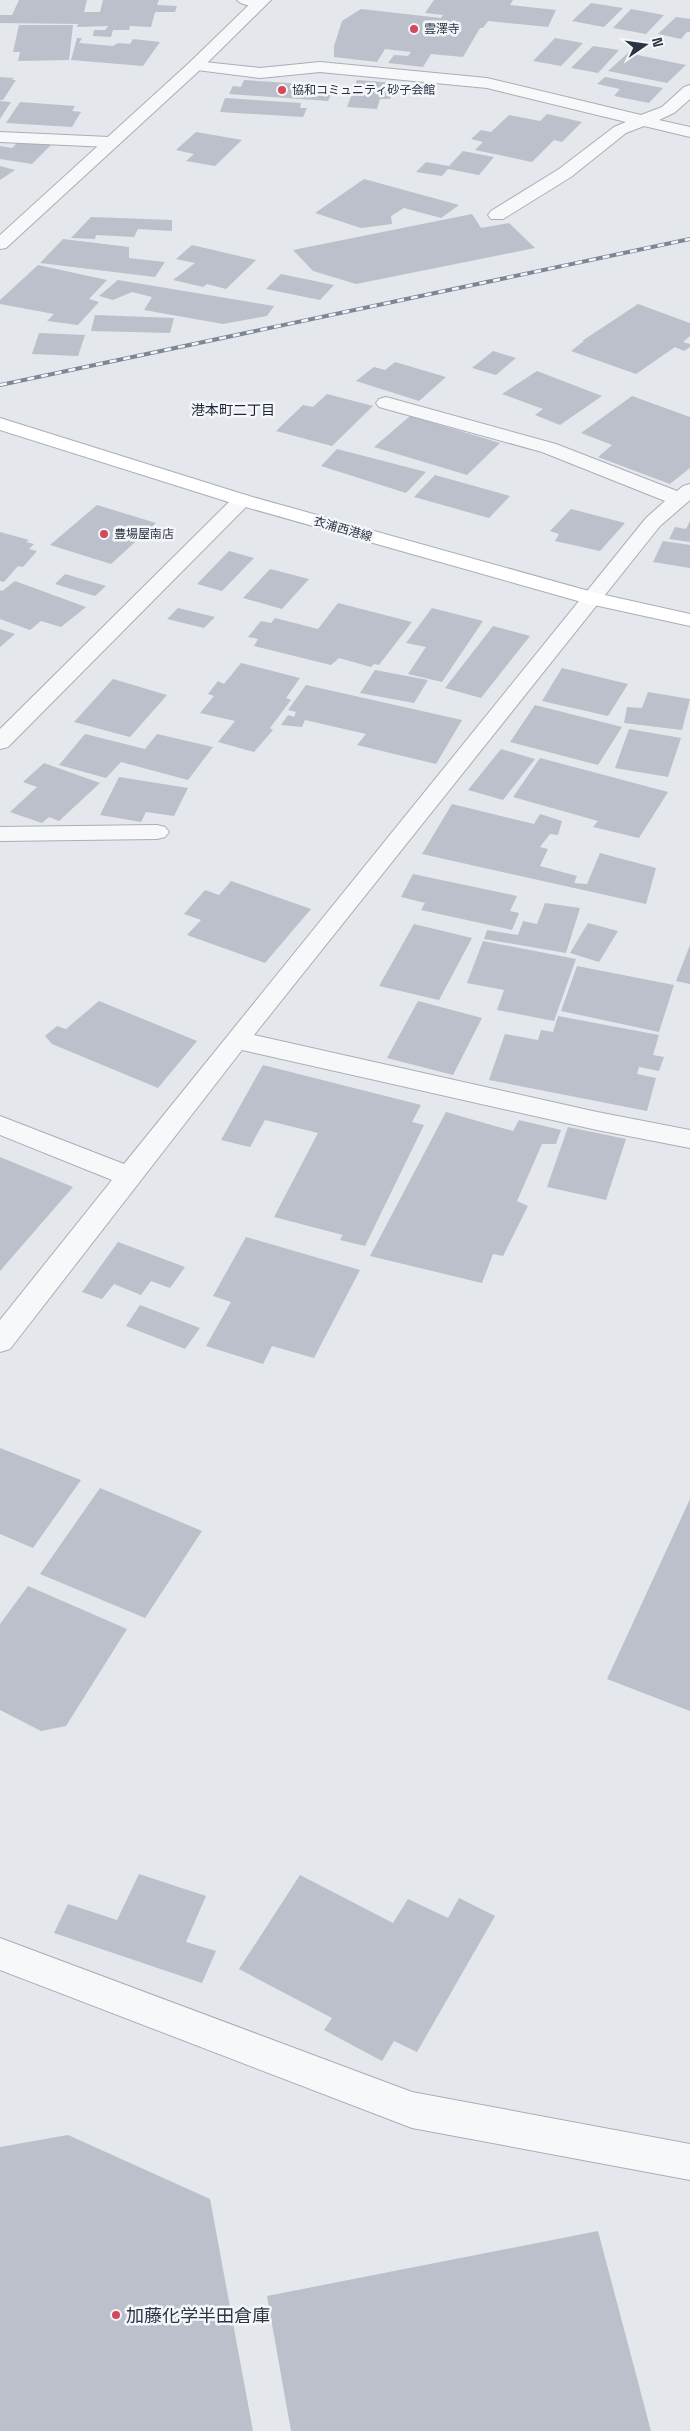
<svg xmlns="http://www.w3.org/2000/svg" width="690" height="2431" font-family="'Space Grotesk','Noto Sans JP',sans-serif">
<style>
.building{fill:#bbc0ca}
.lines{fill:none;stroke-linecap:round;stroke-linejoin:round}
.minor-casing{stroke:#a9aeb7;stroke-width:2}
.tertiary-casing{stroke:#a9aeb7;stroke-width:2}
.secondary-casing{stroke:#a9aeb7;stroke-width:2}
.minor{fill:#f7f8fa;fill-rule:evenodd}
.tertiary{fill:#f7f8fa;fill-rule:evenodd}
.secondary{fill:#fff;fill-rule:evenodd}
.rail-casing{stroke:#7d8696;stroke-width:4}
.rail{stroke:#f4f6f9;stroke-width:2.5;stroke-dasharray:7;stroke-linecap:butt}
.poi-dot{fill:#d1495b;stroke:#f4f6f9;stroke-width:2}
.labels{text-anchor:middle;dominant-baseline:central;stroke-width:5;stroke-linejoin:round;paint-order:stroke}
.far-poi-label{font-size:12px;fill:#2b3445;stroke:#f4f6f9;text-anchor:start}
.far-street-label{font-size:12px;fill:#2b3445;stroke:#f4f6f9}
.far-neighbourhood-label{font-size:14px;fill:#1d2536;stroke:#f4f6f9}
.near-poi-label{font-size:18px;fill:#2b3445;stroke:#f4f6f9;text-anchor:start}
</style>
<rect width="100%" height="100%" fill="#e4e7ec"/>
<path class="building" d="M19,0H87L84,12H100L103,0H159L157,5L177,6L175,12H155L151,27L130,26L129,30H113L111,37L93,36L94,30H105L108,26L77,27L78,24L0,23V15H12Z
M434,0H513L510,5L556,10L548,27L488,21L483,28H480L463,57L431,54L423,67L388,63L394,55L408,56L411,52L385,49L377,62L334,57V46L342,21L361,9L441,18L443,15L425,13Z
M591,3L623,8L604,27L572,21Z
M631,9L664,15L646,34L613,28Z
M676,17L690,19V32H687L681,39L658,34Z
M19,25H73L69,60L18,61L20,52H13Z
M77,38H82L79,43L113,46L118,43L130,44L133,39L160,42L143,66L71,60Z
M555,38L583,43L561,66L533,61Z
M593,46L619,50L598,73L571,68Z
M628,53L686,65L667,83L608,71Z
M0,77L14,78L12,80H16L3,100H0Z
M605,77L663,88L649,103L614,96L620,89L597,84Z
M244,80L335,86L328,101L229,94L233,86L241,87Z
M357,80L396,83L390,99H380L377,109L347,107Z
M225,98L301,103L300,108H307L303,117L220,112Z
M0,101L11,102L0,119Z
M20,102L75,106L72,111L81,112L72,127L6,123Z
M547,114L582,122L562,142L554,140L532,162L475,150L483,142L471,139L481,130L491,132L509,115L540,121Z
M196,132L242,140L215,166L186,161L194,154L176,150Z
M20,140L51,145L32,164L0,159V146L12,148Z
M463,151L494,157L479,175L448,169L442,176L416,172L426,162L449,166Z
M0,166L15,170L0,180Z
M364,179L459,205L441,218L404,208L391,216L392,224L361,228L315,213Z
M472,214L481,228L509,223L535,248L356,284L313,271L293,250Z
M91,217L172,220V231L138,229L134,237L96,235L95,239L71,238Z
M63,239L129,247V258L165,262L155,277L40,263Z
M192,245L256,260L226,289L207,284L203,287L173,280L195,263L176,259Z
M38,265L107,280L89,299L99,302L78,325L47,321L54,314L0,304V300Z
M281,274L334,285L320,300L266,289Z
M118,280L274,306L267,316L223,324L144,310L152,297L132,292L113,300L99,296Z
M638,304L690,323V336L683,342L690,344V347L684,351L675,347L636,374L571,351L584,341H582Z
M95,315L174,318L170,333L91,331Z
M39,333L85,335L78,356L32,354Z
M493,351L516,358L496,375L472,368Z
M395,362L446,377L419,401L356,381L374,367L385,370Z
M537,371L602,396L560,425L535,415L543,409L502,394Z
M327,394L373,406L332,446L276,431L303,405L313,407Z
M632,396L690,417V468L670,484L598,457L612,445L581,433Z
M410,416L500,443L467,475L374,447Z
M337,449L426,472L406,493L321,466Z
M435,475L510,496L489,518L414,497Z
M97,505L156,523L111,564L50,545Z
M571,509L625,523L600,551L555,541L559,534L550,531Z
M690,521V542L669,539L675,527L686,529Z
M0,532L29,540L26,542L34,544L29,549L37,551L23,567L18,566L4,582L0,581Z
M663,541L690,545V568L653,562Z
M229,551L254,558L222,591L197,584Z
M270,569L309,579L282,609L243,598Z
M65,574L106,586L95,596L55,584Z
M15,581L86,607L61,627L41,621L30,630L0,619V590L2,591Z
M338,603L412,622L379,665L374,664L371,667L339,658L331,665L254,646L258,639L248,637L261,621L271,623L275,618L318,629Z
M178,608L215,617L204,628L167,619Z
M432,608L483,621L442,682L408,674L426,647L406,643Z
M493,626L530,636L481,698L445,688Z
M0,629L15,634L0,647Z
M241,663L300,678L286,698L291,700L270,728L273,730L254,752L218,742L235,721L200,713L214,696L208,694L218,681L224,684Z
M562,668L628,684L608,716L542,701Z
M375,670L428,680L414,703L360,693Z
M113,679L167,695L130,737L74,722Z
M306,685L462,720L436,764L357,745L366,734L305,720L302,727L281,725L288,715L294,717L296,712L288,710Z
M648,692L690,699L682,730L624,723L627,707L642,708Z
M535,705L622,727L598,765L510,742Z
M629,729L681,738L668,777L615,768Z
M85,734L145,749L157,734L213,747L188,780L121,762L106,778L59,765Z
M501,749L535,759L503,800L468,790Z
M540,758L668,792L639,838L593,827L598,821L513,797Z
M44,763L100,783L59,821L49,817L42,823L10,812L37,787L23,782Z
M119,777L188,788L174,816L146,812L141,822L100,815Z
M452,804L534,824L540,814L562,821L558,835L550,834L540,847L548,849L540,866L577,876L574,883L587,884L600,853L656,868L646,904L422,854Z
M413,874L517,896L510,911L519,913L512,930L421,910L425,903L401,897Z
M231,881L311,909L265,963L187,935L201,920L184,914L205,890L219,895Z
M545,903L580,908L566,953L484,939L487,930L518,935L523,921L537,924Z
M588,923L618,931L599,962L570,953Z
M414,924L472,938L439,1000L379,986Z
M483,941L576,959L554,1021L497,1010L504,990L467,983Z
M690,945V984L676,981Z
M577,966L674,985L659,1032L561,1011Z
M99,1001L197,1041L158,1088L52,1044L45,1036L57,1026L66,1029Z
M418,1001L482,1018L453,1075L387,1058Z
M558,1016L659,1035L653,1055L664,1057L659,1071L639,1067L637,1074L656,1078L647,1111L489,1080L505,1034L538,1040L541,1030L553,1032Z
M263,1065L421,1105L412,1122L424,1125L365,1246L340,1240L343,1235L274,1217L318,1133L265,1120L250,1147L221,1140Z
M446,1112L513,1131L519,1120L561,1130L556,1144H542L517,1201L528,1206L503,1256L493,1254L482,1283L370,1256Z
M568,1127L626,1139L606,1200L547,1187Z
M0,1157L73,1187L0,1271Z
M246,1237L360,1270L314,1358L272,1346L263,1364L206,1346L231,1302L213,1296Z
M118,1242L185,1267L170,1288L151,1281L141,1295L114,1284L102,1299L82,1292Z
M140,1305L200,1328L185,1349L126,1326Z
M0,1448L81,1480L33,1548L0,1534Z
M100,1488L202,1531L145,1618L40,1574Z
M690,1499V1711L607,1679Z
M28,1586L127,1629L66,1726L41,1731L0,1710V1624Z
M139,1874L206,1896L186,1942L216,1951L202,1983L54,1933L68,1904L117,1920Z
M300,1875L393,1923L408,1899L448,1918L459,1898L495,1916L417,2052L394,2041L382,2061L324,2030L332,2018L239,1969Z
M68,2135L210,2199L253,2431H0V2147Z
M598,2231L651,2431H291L267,2296Z"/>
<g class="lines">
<defs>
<path id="minor" d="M237,0H268L269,1C263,8 243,7 237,0Z
M195,61L260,68L320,62L487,78L641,115L662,107L684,87L690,85V99L674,113L659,120L690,127V137L644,126L626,133L571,177L503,219H491L488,215L491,211L559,169L614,127L626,122L487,88L320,72L260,78L189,69L187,66Z
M0,132L109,137L115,138L117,142L115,146L109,147L0,142Z
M386,397L556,444L677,491L683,486L690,484V500L660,526L254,1035L597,1112L690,1130V1148L597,1130L242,1050L10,1349L0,1352V1320L112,1180L0,1135V1116L124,1164L646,518L665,501L542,452L379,407L376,403L379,399Z
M157,825L165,827L169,832L165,837L157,839L0,841V827Z
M0,1938L412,2092L690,2144V2180L412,2128L0,1970Z"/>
<path id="tertiary" d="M254,0H271L201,69L6,248L0,249V235L189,63Z
M242,494L249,496L252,500L249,504L8,747L0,749V729L235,496Z"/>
<path id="secondary" d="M0,418L249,496L596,593L690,614V626L585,603L235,504L0,430Z"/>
</defs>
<use href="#minor" class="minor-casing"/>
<use href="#tertiary" class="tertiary-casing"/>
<use href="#secondary" class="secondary-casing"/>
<use href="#minor" class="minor"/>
<use href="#tertiary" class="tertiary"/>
<use href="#secondary" class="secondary"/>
<defs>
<path id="rail" d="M0,385L690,239"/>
</defs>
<use href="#rail" class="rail-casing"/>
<use href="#rail" class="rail"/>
</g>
<g class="poi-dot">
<circle cx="414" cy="29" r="5"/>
<circle cx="282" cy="90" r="5"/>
<circle cx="104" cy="534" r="5"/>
<circle cx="116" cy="2315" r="5"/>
</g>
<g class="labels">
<g class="far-poi-label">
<text x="424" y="29">雲澤寺</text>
<text x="292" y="90">協和コミュニティ砂子会館</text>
<text x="114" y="534">豊場屋南店</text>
</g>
<g class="far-street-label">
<text transform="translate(343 529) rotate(16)">衣浦西港線</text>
</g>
<g class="far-neighbourhood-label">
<text x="233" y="410">港本町二丁目</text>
</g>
<g class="near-poi-label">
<text x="126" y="2315">加藤化学半田倉庫</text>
</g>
</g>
<g transform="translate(645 45) rotate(77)" stroke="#f4f6f9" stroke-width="4" paint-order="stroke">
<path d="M0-4L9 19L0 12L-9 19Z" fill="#2b3445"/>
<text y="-8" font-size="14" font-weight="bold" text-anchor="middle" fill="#2b3445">N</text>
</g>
</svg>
